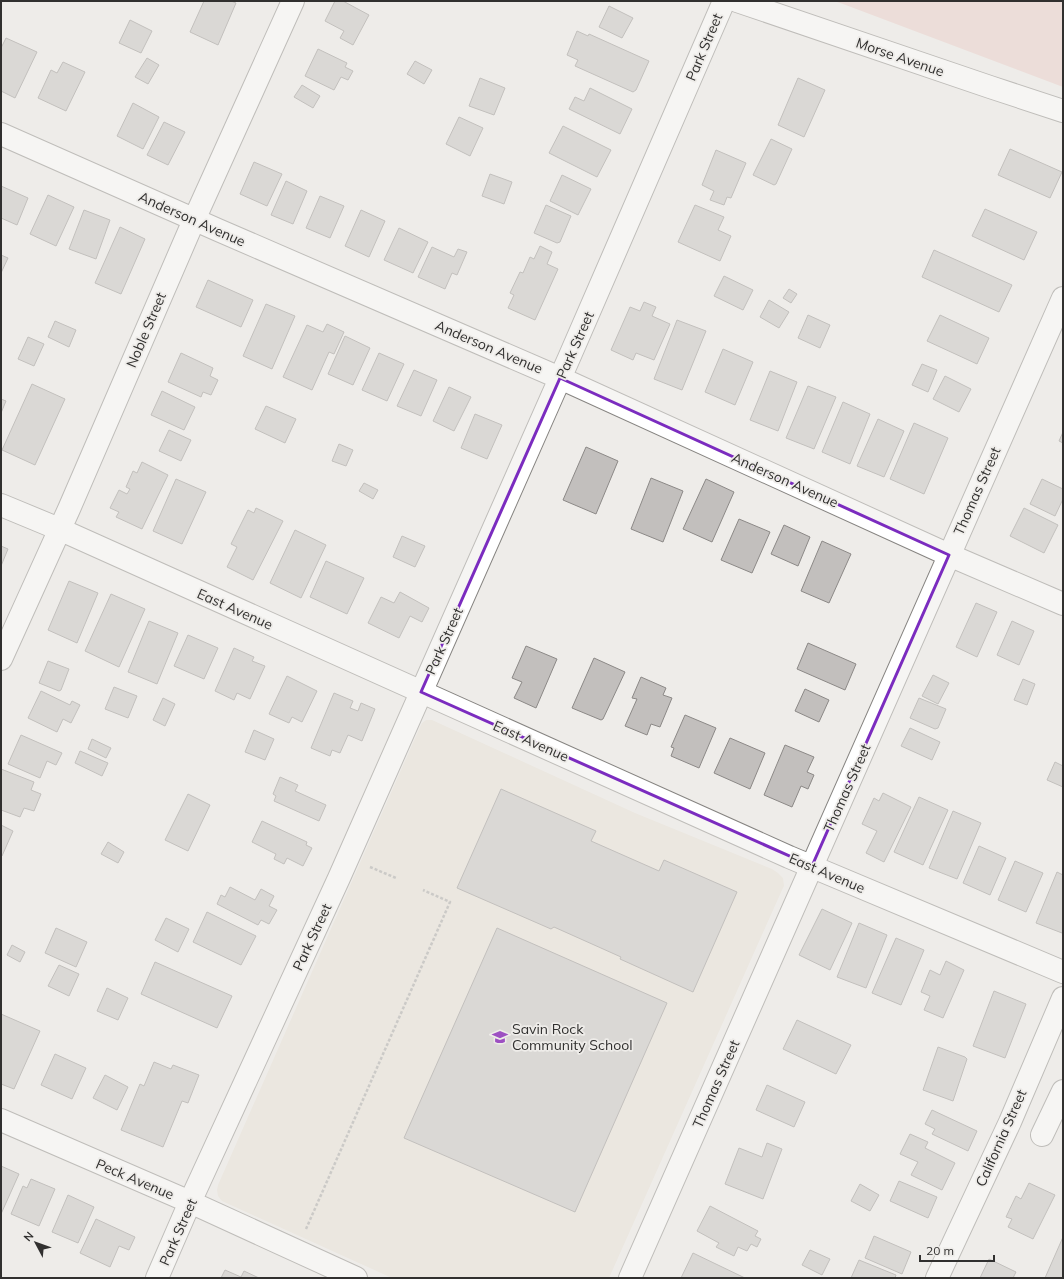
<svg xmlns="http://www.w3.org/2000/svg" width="1064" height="1279" font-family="Mulish,sans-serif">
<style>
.built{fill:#e6dfd5}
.green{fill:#e8cbc6}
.building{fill:#c2bfbd;stroke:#8c8987}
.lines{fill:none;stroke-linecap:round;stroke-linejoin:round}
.minor-casing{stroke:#868481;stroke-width:24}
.path{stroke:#a1a09e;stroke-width:2.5;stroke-dasharray:3 2;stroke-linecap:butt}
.minor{stroke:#fff;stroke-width:22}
.marked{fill:none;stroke:#7b2cbf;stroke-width:3;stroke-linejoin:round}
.labels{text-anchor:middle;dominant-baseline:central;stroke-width:3.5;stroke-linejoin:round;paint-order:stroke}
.street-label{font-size:14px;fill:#31302f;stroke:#eeece9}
.poi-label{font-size:14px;fill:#31302f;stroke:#eeece9;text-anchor:start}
</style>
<rect width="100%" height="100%" fill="#eeece9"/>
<path class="built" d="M426,720H432L635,813L772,869L778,873L783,878L784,886L782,890L609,1278H392L222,1201L218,1196L217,1190L218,1185L420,727L422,723Z"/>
<path class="green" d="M834,1H1063V87L843,4Z"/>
<path class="building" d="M204,1H231L236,3L218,45L190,32Z
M335,1H343L369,15L353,45L340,38L344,31L325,21Z
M609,6L633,18L622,38L599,27Z
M130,20L152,31L141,53L119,43Z
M577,31L588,36L589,34L649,61L636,90L633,92L575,66L578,60L567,55Z
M6,38L37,52L15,98L1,91V48Z
M318,49L347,63L345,67L353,71L348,80L341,77L334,90L305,76Z
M147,58L159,65L148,84L135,77Z
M415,61L432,70L424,84L407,74Z
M63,62L85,72L66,111L38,98L51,70L57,73Z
M480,78L505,88L494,115L469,106Z
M798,78L825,90L804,137L778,125Z
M302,85L320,96L313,108L294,97Z
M590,88L632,109L620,134L569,109L575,97L584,101Z
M133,103L159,117L143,149L117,136Z
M459,117L483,128L470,156L446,144Z
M164,122L185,132L168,165L147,155Z
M563,126L611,150L597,177L549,153Z
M771,139L792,149L776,184L774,185L753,175Z
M1010,149L1062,172L1050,198L998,175Z
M716,150L746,163L731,198L727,197L724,205L710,200L714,191L702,185Z
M254,162L282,174L267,206L240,194Z
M490,174L512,182L504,204L482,196Z
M562,175L591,189L578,215L550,201Z
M286,181L307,191L293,224L271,215Z
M1,186L28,198L17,225L1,218Z
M48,195L74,207L56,246L30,234Z
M320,196L344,206L330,238L306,228Z
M546,205L571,216L560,242L557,243L534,233Z
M695,205L724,217L718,230L731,236L720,261L678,242Z
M985,209L1037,232L1024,260L972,236Z
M84,210L110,220L96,259L69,249Z
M361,210L385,221L369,257L345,246Z
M120,227L145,239L121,294L95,283Z
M399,228L428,242L413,273L384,260Z
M540,246L552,252L547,264L558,269L535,320L508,308L514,295L510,293L520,272L523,273L530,257L534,259Z
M432,247L454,257L458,249L467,252L457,275L452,273L445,289L418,277Z
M934,250L1012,285L999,312L922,277Z
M1,255L8,258L1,273Z
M724,276L753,290L743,310L714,296Z
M208,280L253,300L241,327L196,307Z
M789,289L797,294L791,303L783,298Z
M769,300L789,312L779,328L760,317Z
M644,302L656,307L652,316L670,324L654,360L636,353L633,360L611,350L630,307L640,311Z
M266,304L295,316L272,369L243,356Z
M808,315L830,325L820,348L798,338Z
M940,315L989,338L977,364L927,341Z
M677,320L706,331L682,390L654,379Z
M55,321L76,330L69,347L48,337Z
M327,324L344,332L334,354L329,352L312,390L283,377L307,325L323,332Z
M345,336L370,348L353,385L328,374Z
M28,337L44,344L34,366L18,359Z
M723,349L753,362L735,405L705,392Z
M181,353L213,368L210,376L218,380L211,395L203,392L201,397L168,382Z
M379,353L404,364L387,401L362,390Z
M922,364L937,370L928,392L912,385Z
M414,370L437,380L421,416L397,406Z
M770,371L797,382L778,431L750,420Z
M945,376L971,389L959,412L933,399Z
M32,384L65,399L35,465L2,450Z
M808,386L836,397L814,449L786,438Z
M449,387L471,397L454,431L433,421Z
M162,391L195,407L184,430L151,415Z
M1,399L6,401L1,413Z
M843,402L870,414L850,464L822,452Z
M266,406L296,419L285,443L255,429Z
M475,414L502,425L487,459L461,448Z
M878,419L904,431L884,477L857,466Z
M914,423L948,438L924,494L890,479Z
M169,430L191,440L181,461L159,451Z
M1063,432V443L1059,441Z
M339,444L353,450L346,466L332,461Z
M586,447L618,461L596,514L563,500Z
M142,462L168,475L142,529L116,517L119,512L110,508L119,490L127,494L130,489L126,487L133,471L137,473Z
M651,478L683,491L663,542L631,529Z
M176,479L206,492L182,544L153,531Z
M706,479L734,492L712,542L683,529Z
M1042,479L1063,489V499L1055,516L1030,504Z
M364,483L378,490L373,499L359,491Z
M256,508L283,521L253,580L227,567L237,547L231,544L248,510L254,513Z
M1024,508L1058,525L1044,553L1010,536Z
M739,519L770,532L752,573L721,560Z
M784,525L810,537L798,566L771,554Z
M295,530L326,545L301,598L270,583Z
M402,536L425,546L415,567L393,557Z
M822,541L851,554L829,603L801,591Z
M1,546L8,549L1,566Z
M326,561L364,578L347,614L310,597Z
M69,581L98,593L77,643L48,630Z
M400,592L429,608L422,622L410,616L399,638L368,623L381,597L394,603Z
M111,594L145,609L119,667L85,651Z
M976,603L997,612L977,657L956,647Z
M149,621L178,633L157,684L128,672Z
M1012,621L1034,631L1019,665L997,655Z
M188,635L218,648L204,679L174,666Z
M808,643L856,664L845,690L797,669Z
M526,646L557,659L536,708L514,698L522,682L512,678Z
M234,648L254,657L252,661L265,666L250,699L237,693L234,700L215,691Z
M594,658L625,672L603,719L601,720L572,708Z
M48,661L69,669L61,690L59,691L39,683Z
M933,675L949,683L938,704L922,696Z
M287,676L317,691L302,722L292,717L289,723L269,714Z
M641,677L666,688L663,695L672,698L660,727L651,724L647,735L625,726L637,699L632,698Z
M1023,679L1035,684L1027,705L1014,700Z
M114,687L137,696L128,718L105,709Z
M805,689L829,700L819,722L795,711Z
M41,691L70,705L72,701L80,705L71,723L63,719L57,732L28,718Z
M334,693L353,701L350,708L358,711L361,703L375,709L362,741L348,735L340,753L332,750L330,756L311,748Z
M163,698L175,704L165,726L153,720Z
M919,698L946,709L938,728L935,729L910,718Z
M685,715L716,728L699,768L671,756L674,748L671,747Z
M910,728L940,742L932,760L901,746Z
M254,730L274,739L265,760L245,752Z
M21,735L62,753L56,765L47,761L40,778L8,764Z
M730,738L765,753L750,789L714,773Z
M92,739L111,748L106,758L88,749Z
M785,745L814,757L807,772L814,775L808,789L801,786L792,807L764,795Z
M80,751L108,763L102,776L75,763Z
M1055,762L1063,766V787L1047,780Z
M1,769L34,782L31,790L41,794L34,811L24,808L20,817L1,810Z
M280,777L298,785L295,791L326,805L319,821L274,801L276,796L273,794Z
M501,789L596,831L591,841L659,871L664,860L737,892L693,992L620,959L621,957L554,927L551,929L457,888Z
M883,793L911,807L884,862L866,853L877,831L862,824L874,798L879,801Z
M188,794L210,805L188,851L165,840Z
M919,797L948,810L923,865L894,852Z
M953,811L981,823L957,879L929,868Z
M262,821L307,842L306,845L312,848L303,866L287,858L284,864L274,859L276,854L252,842Z
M1,825L13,831L2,856H1Z
M108,842L124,852L118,863L101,854Z
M979,846L1006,858L990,895L963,883Z
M1015,861L1043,873L1026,912L998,900Z
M1057,872L1063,875V930L1062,933L1036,923Z
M230,887L255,900L261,889L274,896L269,906L277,910L269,924L261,920L258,925L217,904L221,895L225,897Z
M822,909L852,923L830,970L799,955Z
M207,912L256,936L241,965L193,942Z
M166,918L189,929L178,952L155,940Z
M859,923L887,935L866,988L837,977Z
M56,928L87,942L76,967L45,953Z
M497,928L667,1003L575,1212L404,1138Z
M896,938L924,950L901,1005L872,993Z
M12,945L25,952L20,962L7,955Z
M946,961L964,970L943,1018L924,1010L930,996L921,992L930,970L940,975Z
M155,962L232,996L217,1028L141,994Z
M59,965L79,974L69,996L48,986Z
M107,988L128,998L118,1020L97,1011Z
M994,991L1026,1004L1005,1058L973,1046Z
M1,1014L40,1031L14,1089L1,1084Z
M797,1020L851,1045L836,1074L783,1049Z
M938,1047L965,1057L967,1059L953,1101L923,1090Z
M55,1054L86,1068L72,1099L41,1085Z
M154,1062L171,1069L173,1065L199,1075L188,1103L182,1101L163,1147L121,1130L140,1084L144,1086Z
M105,1075L128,1087L117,1110L93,1098Z
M767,1085L805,1102L794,1127L756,1110Z
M932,1110L977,1131L968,1151L932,1134L935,1129L925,1124Z
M910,1134L928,1142L925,1148L955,1163L942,1190L911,1175L918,1162L900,1154Z
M767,1143L782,1149L763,1199L725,1184L739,1148L762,1157Z
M1,1166L19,1174L1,1214Z
M31,1179L55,1189L39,1226L11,1214L23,1186L27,1188Z
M899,1181L937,1197L928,1218L890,1201Z
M1029,1183L1055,1195L1033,1239L1008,1227L1012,1219L1006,1217L1016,1196L1021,1199Z
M860,1184L879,1195L870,1211L851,1201Z
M68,1195L94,1207L78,1243L52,1232Z
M710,1206L758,1231L755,1236L761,1239L757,1247L751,1244L747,1251L738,1247L734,1256L716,1247L719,1243L697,1231Z
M96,1219L135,1237L129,1250L119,1246L110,1267L80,1253Z
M874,1236L911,1252L902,1274L865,1258Z
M1063,1237V1278H1045Z
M810,1250L830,1259L822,1275L802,1265Z
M693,1253L745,1278H681Z
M989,1259L1016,1272L1013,1278H980Z
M859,1260L896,1275L895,1278H851Z
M225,1270L241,1277L244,1271L259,1278H221Z"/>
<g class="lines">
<defs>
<path id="minor" d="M737,1L990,87L1063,111
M1,134L218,230L560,378L949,555L1063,604
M1,505L59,529L789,857L1063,972
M1,659L69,509L194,220L293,1
M1,1120L190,1202L356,1278
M1042,1135L1063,1091
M157,1278L190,1202L339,878L569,358L724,1
M630,1278C775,951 918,624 1063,298
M937,1278L1010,1122L1063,998"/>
</defs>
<use href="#minor" class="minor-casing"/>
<path class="path" d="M370,867L396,878
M306,1229L450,902L423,890"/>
<use href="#minor" class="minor"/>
</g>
<path d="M0 0H1064V1279H0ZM560,378L949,555L812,866L421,692Z" fill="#eeece9" fill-opacity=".55" fill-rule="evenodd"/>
<path class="marked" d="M560,378L949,555L812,866L421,692Z"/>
<defs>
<symbol id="school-bare" viewBox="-9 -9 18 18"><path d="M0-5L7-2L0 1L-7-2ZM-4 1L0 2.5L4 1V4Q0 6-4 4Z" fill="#9d50c2" stroke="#eeece9" stroke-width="2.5" paint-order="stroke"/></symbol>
</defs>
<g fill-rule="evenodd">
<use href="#school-bare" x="489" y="1026" width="22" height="22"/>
</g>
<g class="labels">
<g class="street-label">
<text transform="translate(704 47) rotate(-67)">Park Street</text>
<text transform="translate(900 57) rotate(19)">Morse Avenue</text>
<text transform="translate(192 219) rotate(24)">Anderson Avenue</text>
<text transform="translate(146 330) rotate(-67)">Noble Street</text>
<text transform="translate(575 345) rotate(-66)">Park Street</text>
<text transform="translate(489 347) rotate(23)">Anderson Avenue</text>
<text transform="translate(785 480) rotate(24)">Anderson Avenue</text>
<text transform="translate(977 491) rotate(-66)">Thomas Street</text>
<text transform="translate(235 609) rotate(24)">East Avenue</text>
<text transform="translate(444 641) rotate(-66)">Park Street</text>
<text transform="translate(531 741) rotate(24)">East Avenue</text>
<text transform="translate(847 788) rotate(-66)">Thomas Street</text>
<text transform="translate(827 873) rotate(23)">East Avenue</text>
<text transform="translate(312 937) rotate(-65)">Park Street</text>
<text transform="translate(716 1084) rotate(-66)">Thomas Street</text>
<text transform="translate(1001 1138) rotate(-66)">California Street</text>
<text transform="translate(135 1179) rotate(23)">Peck Avenue</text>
<text transform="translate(178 1232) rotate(-66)">Park Street</text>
</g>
<g class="poi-label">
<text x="512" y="1029">Savin Rock<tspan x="512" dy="16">Community School</tspan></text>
</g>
</g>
<rect width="1064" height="1279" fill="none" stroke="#31302f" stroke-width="4"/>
<g transform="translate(36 1243) rotate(311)" stroke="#eeece9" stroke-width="3" paint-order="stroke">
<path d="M0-3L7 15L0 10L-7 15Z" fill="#31302f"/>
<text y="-6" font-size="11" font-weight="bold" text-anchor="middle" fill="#31302f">N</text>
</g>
<path d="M920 1255v6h74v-6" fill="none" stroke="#31302f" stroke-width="2"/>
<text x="926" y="1255" font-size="12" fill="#31302f" stroke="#eeece9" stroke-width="3" paint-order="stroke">20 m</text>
</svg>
